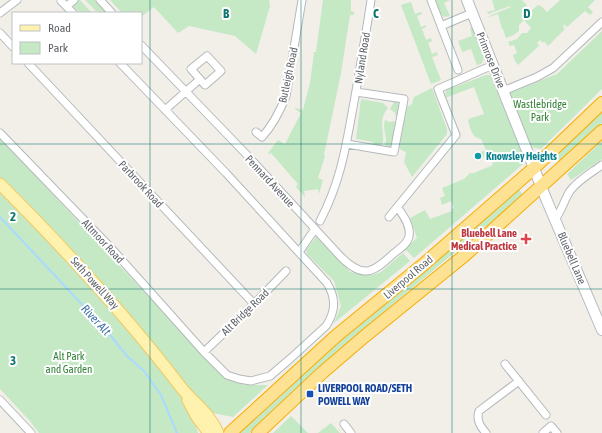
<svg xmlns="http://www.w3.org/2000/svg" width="602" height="433" font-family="'Asap Condensed',sans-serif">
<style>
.green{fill:#c5e8c5}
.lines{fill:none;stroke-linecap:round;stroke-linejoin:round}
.stream{stroke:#aadaff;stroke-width:2}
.street-casing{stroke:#b5b8bc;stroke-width:9}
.secondary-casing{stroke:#b6babf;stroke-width:12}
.primary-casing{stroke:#f2c960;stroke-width:13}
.highway-casing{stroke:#f9ab00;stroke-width:14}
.street{stroke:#fff;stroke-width:7}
.secondary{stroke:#fff;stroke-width:10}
.primary{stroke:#fff2af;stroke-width:11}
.highway{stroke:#fde293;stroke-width:12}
.grid{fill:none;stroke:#0f766e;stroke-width:1;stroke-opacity:0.55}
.culture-dot{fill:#0f9aa8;stroke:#fff;stroke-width:1.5}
.health-dot{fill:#e0444e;stroke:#fff;stroke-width:1.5}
.transit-dot{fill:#1a4fb4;stroke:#fff;stroke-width:1.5}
.labels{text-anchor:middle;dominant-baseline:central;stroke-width:4;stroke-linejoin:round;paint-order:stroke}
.street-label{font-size:11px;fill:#5f6368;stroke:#fff}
.park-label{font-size:11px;fill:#348238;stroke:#fff}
.culture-label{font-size:11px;font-weight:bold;fill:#0d838f;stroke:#fff;text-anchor:start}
.health-label{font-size:11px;font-weight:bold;fill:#be3a42;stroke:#fff;text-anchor:end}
.transit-label{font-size:11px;font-weight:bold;fill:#164399;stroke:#fff;text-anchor:start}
.water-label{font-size:12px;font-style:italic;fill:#4174aa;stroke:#fff}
.grid-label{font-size:13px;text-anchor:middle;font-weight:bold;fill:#0f766e;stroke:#fff;stroke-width:4;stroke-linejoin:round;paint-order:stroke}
</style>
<rect width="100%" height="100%" fill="#f1efe8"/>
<path class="green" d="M76,0H80L92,13H80L73,6Z
M85,0H98L110,13L96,11Z
M110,0H269L270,6L256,54L235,36L189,26L178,33L154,7L141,17V13H122Z
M323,0H351V11L354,12V15H350L341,73L324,155L325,156L318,178L323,180L319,194L318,189L304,191L305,197L296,187L298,184L271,153L269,154L268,153L278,140L285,144L301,113L295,109V108L303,110L310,83L314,53L313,52H316Z
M435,0H450L444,3L450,16L444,17L441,14Z
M492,0H522L527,5L525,7L526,9L529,8L532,10L538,5L541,6L547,12L560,0H595L588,7L593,12L590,15L585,11L567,27L564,24L563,27L565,29L548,46L544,41L543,43L540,40L537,43L539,46L518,65L515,61L513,55L517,53L514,45L510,46L508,42L517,39L522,33H527L531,28L524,20L519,25V31L514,35L506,38L503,29H502L498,14L489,17V16L511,7L510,6L488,14L487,12L495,10Z
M411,2L415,14L421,12L422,14L417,16L421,27L426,25V27L422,29L426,40L431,38L432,41L428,43L432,54L437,52L438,55L432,57L441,80L431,84L401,5Z
M473,27L484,56L482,63L476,66L477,65L471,49L462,52L458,41L472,36L470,28Z
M602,31V89L541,149L526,146L504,95L557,74Z
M486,75H490L525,159L523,164L414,258L405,249L417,238L410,218L425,210L430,219L452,211L451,209L454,208L451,201L442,205L440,198L445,196L442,188L464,179L470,173H474L493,165L492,163L495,162L492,155L483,158L481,152L486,150L481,139C472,138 470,128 468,120L471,118L484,114L474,87L445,98L446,90Z
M432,88L447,129V134L412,177L404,162L406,152L401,150L399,147L407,107L412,104L414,97Z
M361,99L383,103L388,108C378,120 384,128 383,142L378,148L372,146L373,142L356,139Z
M397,101L400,106L396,117L395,113L390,109L394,102Z
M602,110V123L559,164L552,158Z
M385,120L390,122L394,121L396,124L392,147L385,148C385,145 386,141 386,138C385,132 383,126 385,120Z
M0,138L209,361L225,376L245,385H268L233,417L212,413L209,416L0,184Z
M602,141V159L571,180L567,174Z
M519,189L523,195L337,351L250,433H239L331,347Z
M0,193L95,290L153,359L192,412L198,433H39L30,421L0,389Z
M316,237L320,238L350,272L366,275L376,274L381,272L403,253L410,261L334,323L341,306L334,281L307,254L306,250Z
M291,416L308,433H273Z
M331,423L340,433H318Z"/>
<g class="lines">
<path class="stream" d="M0,217L106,330L127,356L144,371L161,395L177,433"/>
<defs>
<path id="street" d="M100,0L112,13
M431,0L458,70
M61,1L73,13
M67,6L74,0
M0,13L17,0
M441,26L472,13
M0,33L13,47
M141,45L246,154L341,257C363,279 373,273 393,254C399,249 408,244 409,236C411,226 403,215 398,208
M207,56L221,71L205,85L191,69Z
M28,63L254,304
M503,91L537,77L553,68L602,22
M165,110L200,79
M256,132L262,137C273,125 280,111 286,96L302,0
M0,133L112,249L204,352L227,375L239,379L251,381L270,376L291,358L326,326C336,311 336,298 327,283L226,173L120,63
M347,144L394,152L403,105L404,99L356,92
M389,217L456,135L438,89L493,65
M555,219C562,211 564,200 570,191C578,180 591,173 602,165
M320,221C341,181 346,146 354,102C360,68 366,34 371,0
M299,252L315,229
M204,352L254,304L286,271
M505,364L546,415
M0,400L31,433
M344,424L351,433
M486,433C480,426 476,420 479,411L519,381
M543,433L551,426L557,433"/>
<path id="secondary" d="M467,0L547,201L602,330"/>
<path id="primary" d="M0,184C64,248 125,314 180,386C193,403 209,412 218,433
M188,400L197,417L209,433"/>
<path id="highway" d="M230,433L336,336L424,264L534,168L602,103
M258,433L323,372L365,336L465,255L602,131"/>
</defs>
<use href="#street" class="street-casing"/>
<use href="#secondary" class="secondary-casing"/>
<use href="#primary" class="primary-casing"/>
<use href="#highway" class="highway-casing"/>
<use href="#street" class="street"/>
<use href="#secondary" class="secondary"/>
<use href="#primary" class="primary"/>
<use href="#highway" class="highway"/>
</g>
<path class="grid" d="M150,0V433M301,0V433M452,0V433M0,144H602M0,289H602"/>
<circle class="culture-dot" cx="478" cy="156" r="4"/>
<path class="health-dot" d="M524 233h4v4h4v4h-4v4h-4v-4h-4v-4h4z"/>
<rect class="transit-dot" x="306" y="390" width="8" height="8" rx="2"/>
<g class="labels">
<g class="street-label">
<text transform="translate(362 58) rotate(-81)">Nyland Road</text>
<text transform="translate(491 60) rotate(68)">Primrose Drive</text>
<text transform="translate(288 75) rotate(-78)">Butleigh Road</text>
<text transform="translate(270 181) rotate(47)">Pennard Avenue</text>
<text transform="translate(141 184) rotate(47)">Parbrook Road</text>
<text transform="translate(103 241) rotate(47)">Altmoor Road</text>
<text transform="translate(572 258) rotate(67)">Bluebell Lane</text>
<text transform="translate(408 277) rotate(-40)">Liverpool Road</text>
<text transform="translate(95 283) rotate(48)">Seth Powell Way</text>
<text transform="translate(245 312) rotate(-44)">Alt Bridge Road</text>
</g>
<g class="park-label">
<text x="540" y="104">Wastlebridge<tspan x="540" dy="13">Park</tspan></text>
<text x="69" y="356">Alt Park<tspan x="69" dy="13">and Garden</tspan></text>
</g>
<g class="culture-label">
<text x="486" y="156">Knowsley Heights</text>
</g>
<g class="health-label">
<text x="517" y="233">Bluebell Lane<tspan x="517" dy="13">Medical Practice</tspan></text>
</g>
<g class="transit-label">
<text x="318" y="388">LIVERPOOL ROAD/SETH<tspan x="318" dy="13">POWELL WAY</tspan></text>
</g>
<g class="water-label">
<text transform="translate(96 320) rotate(47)">River Alt</text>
</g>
</g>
<g class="grid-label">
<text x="226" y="18">B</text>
<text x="376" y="18">C</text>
<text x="527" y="18">D</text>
<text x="13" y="221">2</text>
<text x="13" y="365">3</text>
</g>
<rect x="12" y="12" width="130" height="52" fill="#ffffff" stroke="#bfc1c3"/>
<rect x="20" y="25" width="20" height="6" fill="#fff2af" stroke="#bfc1c3"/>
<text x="48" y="32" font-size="12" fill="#5f6368">Road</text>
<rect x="20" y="42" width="20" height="12" fill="#c5e8c5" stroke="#bfc1c3"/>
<text x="48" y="52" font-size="12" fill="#5f6368">Park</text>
</svg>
